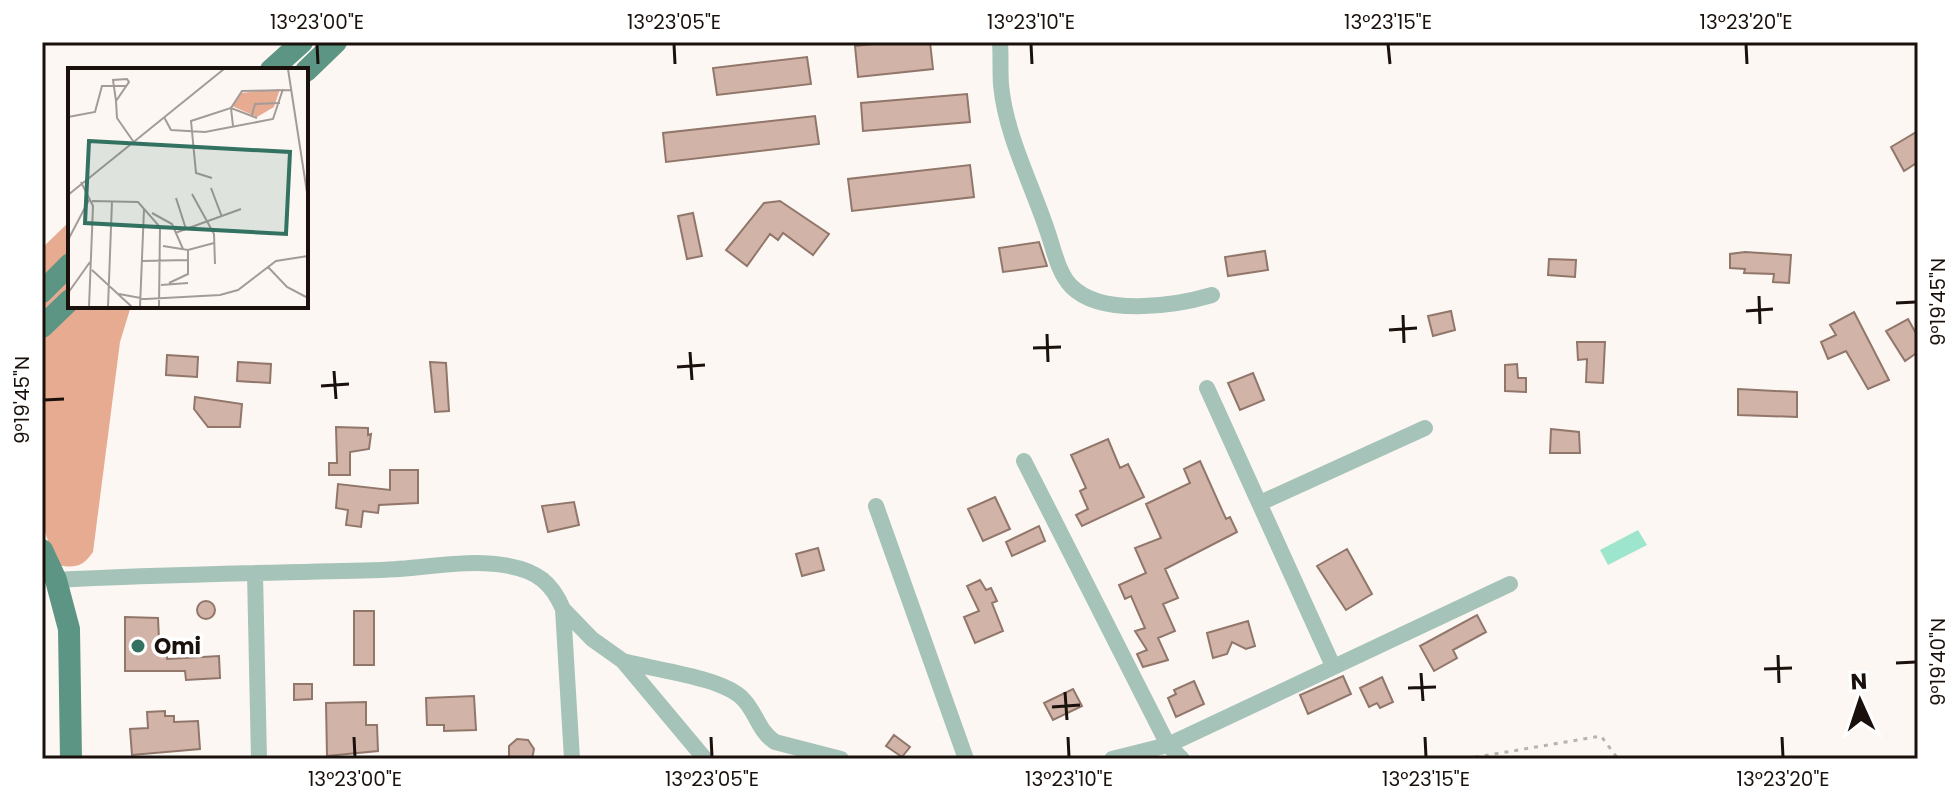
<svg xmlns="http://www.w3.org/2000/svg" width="1960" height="801" font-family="Poppins,sans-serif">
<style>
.forest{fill:#e6ab91}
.water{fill:#9ee5cd}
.building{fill:#d1b4a7;stroke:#91766a;stroke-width:2}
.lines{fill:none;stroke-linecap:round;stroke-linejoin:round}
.path{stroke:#b9b2ae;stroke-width:3;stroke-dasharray:4 6;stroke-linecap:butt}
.minor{stroke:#a5c3b8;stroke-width:16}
.major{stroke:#5c9583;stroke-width:22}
.ticks{fill:none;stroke:#1b110c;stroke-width:3}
.poi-dot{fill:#337260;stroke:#fff;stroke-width:3}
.labels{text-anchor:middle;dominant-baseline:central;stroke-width:7;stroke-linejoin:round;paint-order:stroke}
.poi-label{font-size:22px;font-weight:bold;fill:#1b110c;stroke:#fff;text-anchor:start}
.inset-road{fill:none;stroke:#a39b97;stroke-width:2}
.view{fill:#337260;fill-opacity:0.15;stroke:#337260;stroke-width:4}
.inset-edge{fill:none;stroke:#1b110c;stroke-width:4}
.neatline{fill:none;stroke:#1b110c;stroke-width:3}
.ticks-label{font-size:20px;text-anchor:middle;fill:#1b110c}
</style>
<rect width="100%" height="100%" fill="#fdf7f4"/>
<path class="forest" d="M70,221V306H131L120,342L93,552C82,568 74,568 56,565L42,523V248Z"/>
<path class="water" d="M1638,530L1647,545L1608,565L1600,550Z"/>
<path class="building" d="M890,42H930L933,69L858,77L855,46Z
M807,57L811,84L717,95L713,68Z
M967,94L970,122L863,131L861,103Z
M815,116L819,144L666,162L663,133Z
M1918,131V162L1904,171L1891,147Z
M970,165L974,197L852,211L848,179Z
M780,201L829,234L813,255L783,233L778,240L770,234L747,266L726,250L764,203Z
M693,213L702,256L687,259L678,216Z
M1039,242L1047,266L1003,272L999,248Z
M1265,251L1268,270L1228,276L1225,257Z
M1745,252L1791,255L1789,283L1773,282L1774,274L1744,273L1745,269L1730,268V254Z
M1549,259L1576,260L1575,277L1548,275Z
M1451,311L1455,330L1433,336L1428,316Z
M1854,312L1889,380L1868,389L1846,351L1828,359L1821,342L1836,335L1830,325Z
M1908,319L1918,337V352L1905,361L1886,331Z
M1577,342H1605L1603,383L1586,382L1587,359L1578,360Z
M167,355L198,357L197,377L166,375Z
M238,362L271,364L270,383L237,381Z
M430,362L446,363L449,411L435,412Z
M1517,364L1518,378H1526V392L1505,391V365Z
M1253,373L1264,400L1240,410L1228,383Z
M1738,389L1797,392V417L1738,415Z
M195,397L242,404L240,427H208L194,409Z
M336,427L368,428V435L371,434L369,449L350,452V475H329V463H337Z
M1551,429L1579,432L1580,453H1550Z
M1108,439L1120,468L1128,464L1144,497L1082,526L1076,515L1088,509L1080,491L1086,488L1071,455Z
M1200,461L1226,519L1230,517L1237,532L1165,569L1178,598L1163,604L1175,631L1158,638L1168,660L1143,667L1137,654L1147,650L1135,631L1145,628L1131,596L1125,599L1119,585L1146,573L1135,548L1161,538L1146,504L1190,483L1184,469Z
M390,470H418V503L379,505L378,513L363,511L361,527L346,525L348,510L336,508L338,484L390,490Z
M995,497L1010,529L983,541L968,509Z
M574,502L579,525L548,532L542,506Z
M1039,526L1045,541L1012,556L1006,542Z
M818,548L824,570L802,576L796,554Z
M1347,549L1372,594L1346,610L1317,566Z
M980,580L986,590L991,588L997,601L992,603L1003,631L975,643L964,617L979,611L967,586Z
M197 610a9 9 0 1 1 18 0a9 9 0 1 1-18 0Z
M354,611H374V665H354Z
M1477,615L1486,632L1453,650L1457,658L1434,671L1420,646Z
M125,617L158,618L159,639H167V659L219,656L220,678L186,680L185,671H125Z
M1248,621L1255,646L1246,649L1232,642L1227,654L1213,658L1207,633Z
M1343,676L1351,694L1308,714L1300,695Z
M1382,677L1393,702L1380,708L1377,703L1369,707L1360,688Z
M1194,681L1204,704L1176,717L1168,698L1176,694L1174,690Z
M294,684H312V699L294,700Z
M1073,689L1082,706L1053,720L1044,703Z
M474,696L476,730L444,731V725H427L426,698Z
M366,702V725H377L378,751L327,756L326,703Z
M165,711V716H174V722L198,721L200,749L132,755L130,729L148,728L147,712Z
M894,735L910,747L902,757L886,746Z
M517,739L528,740L534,749L532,759H509V746Z"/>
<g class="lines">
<path class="path" d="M1465,759L1601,736L1618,759"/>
<path class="minor" d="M1000,42C1001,56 1000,71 1001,85C1006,137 1033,186 1049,236C1054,251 1059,274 1071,286C1101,317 1175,306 1212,295
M1207,388L1333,666
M1024,461L1168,745L1182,759
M1260,503L1425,428
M876,506L966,759
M255,573L259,759
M56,580C164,574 272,573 381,570C424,569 466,558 509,566C537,571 552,583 563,609L572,759
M563,609L592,639L623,661L705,759
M623,661C654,670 721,677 742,698C756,711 758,731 775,742L841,759
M1112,759L1168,745L1510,584"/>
<path class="major" d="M271,70L302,42
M306,71L336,42
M42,292L70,264
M42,327L70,300
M42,550L56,580L69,629L71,759"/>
</g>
<path class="ticks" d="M317,44L318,64M674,44L675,64M1031,44L1032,64M1388,44L1390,64M1746,44L1747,64M1759,296L1760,324M1896,303L1916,302M1746,311L1773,309M1403,315L1404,343M1389,330L1417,328M1047,334L1048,362M1033,348L1061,347M690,352L692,380M677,367L705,365M334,371L336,399M321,386L349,384M44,400L64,399M1778,655L1779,683M1896,663L1916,662M1764,669L1792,668M1421,673L1423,701M1408,688L1436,687M1065,692L1067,720M1052,707L1080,705M354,737L355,757M711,737L712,757M1068,737L1069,757M1425,737L1426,757M1782,737L1783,757"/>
<circle class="poi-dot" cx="138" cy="646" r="8"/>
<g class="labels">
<g class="poi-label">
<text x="154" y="646">Omi</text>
</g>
</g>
<g transform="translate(68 68)">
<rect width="240" height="240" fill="#fdf7f4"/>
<path d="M212,21L206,39L189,49L164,38L172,25Z" fill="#e6ab91"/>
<path class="inset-road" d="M220,1L240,131M59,11L61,14L48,33L45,12ZM48,33L49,50L65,73M184,47L187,36L212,35M0,49L27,44L34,18H59M96,49L103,62L137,64L205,51L215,21M165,58L163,40L189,50M144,110L128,105L123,53L163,40L174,23L223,22M13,114L25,138L21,239M143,120L154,149M124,126L146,166L147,196M0,127L156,1M108,130L118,161M24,133L70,134L92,159L91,239M84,145L104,156L115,181M107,165L173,141M0,172L21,132M95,178L120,182L146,175M74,193L120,192M200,199L219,219L240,230M24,202L64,239M101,215L120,206V182M93,217L120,215M0,225L22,194M51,226L78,231L152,227L170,222L208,193L240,188M40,239L44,133M72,239L76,141"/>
<path class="view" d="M21,73L222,84L218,166L17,155Z"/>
<rect width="240" height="240" class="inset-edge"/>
</g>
<rect width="1960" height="801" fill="none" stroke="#ffffff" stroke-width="88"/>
<g transform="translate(1860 701) rotate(357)" stroke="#ffffff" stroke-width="6" paint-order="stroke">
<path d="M0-6L14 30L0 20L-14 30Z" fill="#1b110c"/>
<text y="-12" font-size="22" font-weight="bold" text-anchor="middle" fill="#1b110c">N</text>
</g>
<rect x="44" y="44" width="1872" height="713" class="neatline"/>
<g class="ticks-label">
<text x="317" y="29">13°23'00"E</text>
<text x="674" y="29">13°23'05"E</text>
<text x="1031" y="29">13°23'10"E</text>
<text x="1388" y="29">13°23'15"E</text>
<text x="1746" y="29">13°23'20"E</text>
<text transform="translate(1938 302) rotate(-90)" y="7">9°19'45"N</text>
<text transform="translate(22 400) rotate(-90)" y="7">9°19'45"N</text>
<text transform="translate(1938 662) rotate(-90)" y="7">9°19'40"N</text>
<text x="355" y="786">13°23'00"E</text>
<text x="712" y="786">13°23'05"E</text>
<text x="1069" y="786">13°23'10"E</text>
<text x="1426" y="786">13°23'15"E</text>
<text x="1783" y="786">13°23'20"E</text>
</g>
</svg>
